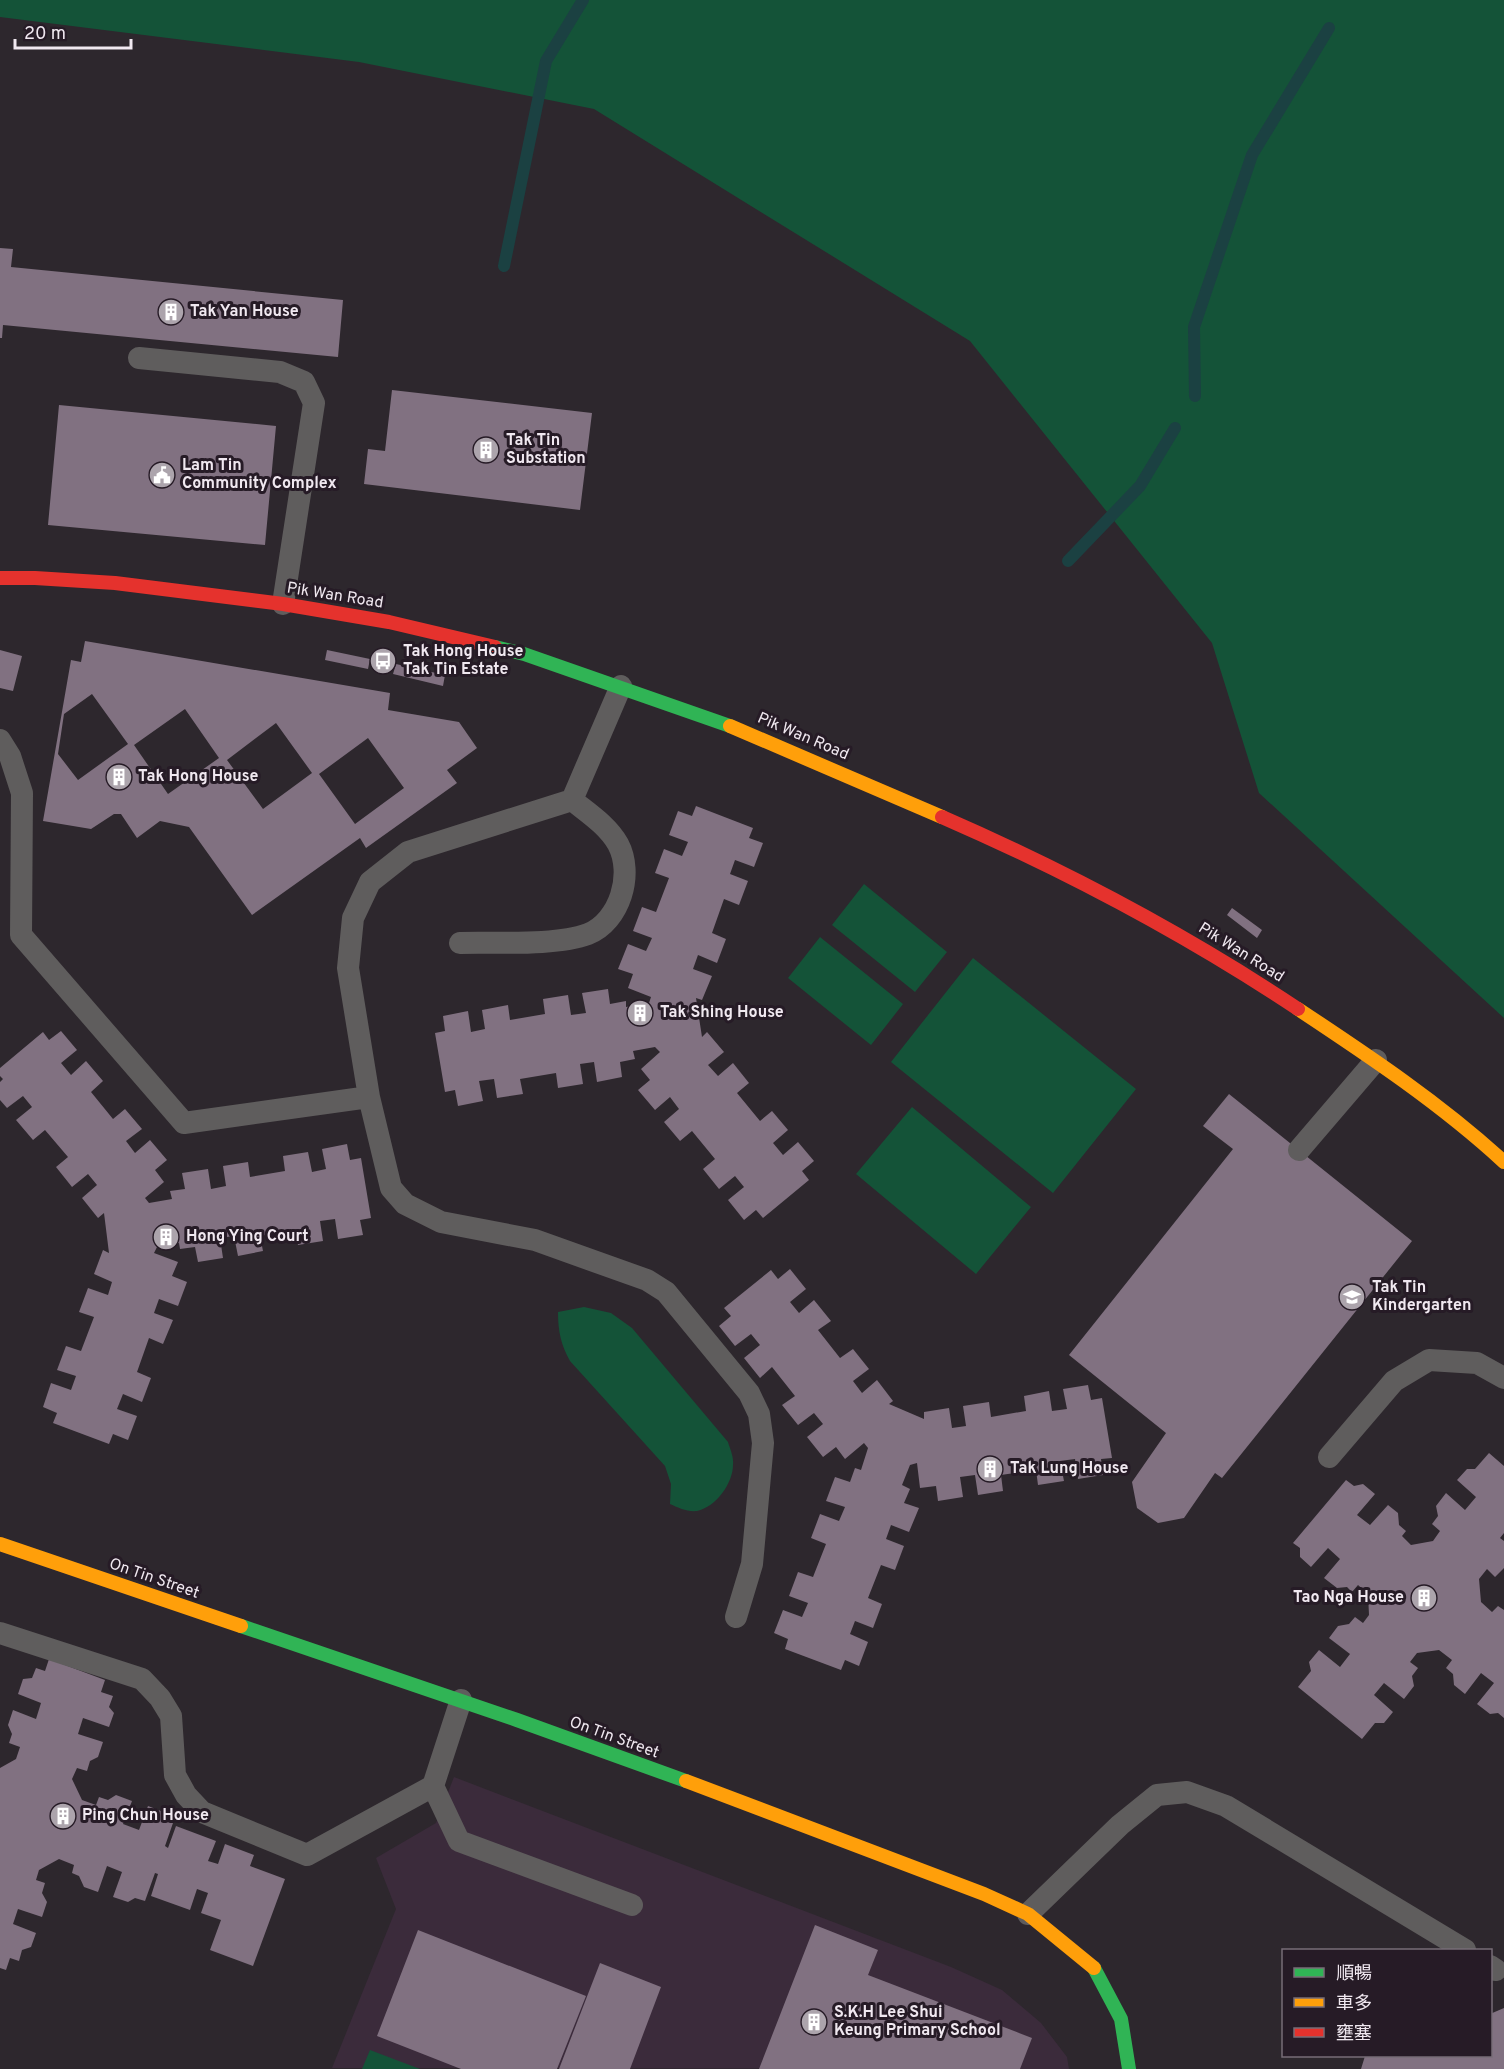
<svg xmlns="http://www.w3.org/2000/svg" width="1504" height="2069" font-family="Overpass,'Noto Sans TC',sans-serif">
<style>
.built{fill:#3b2b3b}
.green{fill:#145338}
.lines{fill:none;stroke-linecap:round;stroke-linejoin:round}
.stream{stroke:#1b4142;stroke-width:12}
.building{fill:#817181;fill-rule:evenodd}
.lane{stroke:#5f5d5d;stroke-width:22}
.fast{stroke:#30b455;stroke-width:14}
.slow{stroke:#ff9f0a;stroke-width:14}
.jam{stroke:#e5322d;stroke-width:14}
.labels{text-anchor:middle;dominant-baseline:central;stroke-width:6;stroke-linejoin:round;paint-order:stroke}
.poi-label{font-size:16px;font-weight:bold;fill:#f0e8f0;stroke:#261b26;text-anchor:start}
.street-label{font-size:16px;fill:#f0e8f0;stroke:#261b26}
</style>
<rect width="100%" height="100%" fill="#2d272d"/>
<path class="built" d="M454,1777L951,1967L1002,1990L1041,2023L1067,2057L1069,2069L332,2068L396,1909L376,1858L436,1823Z"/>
<path class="green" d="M0,0H1504V1018L1259,793L1212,643L970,341L594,109L359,62L0,17Z
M864,884L947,952L915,992L832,925Z
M820,937L903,1004L871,1045L788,978Z
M973,958L1136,1089L1053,1193L891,1062Z
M912,1107L1031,1207L976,1274L856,1174Z
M584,1307L611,1313L632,1328L728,1442C730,1449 734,1457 733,1465C733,1483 716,1507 697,1511C687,1512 679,1508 670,1504L671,1484L665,1466L570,1361C561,1345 558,1331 558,1312Z
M370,2050L420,2069H362Z"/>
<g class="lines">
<path class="stream" d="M504,266L546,61L583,0
M1195,396L1194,327L1252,155L1329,28
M1068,561L1140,486L1175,428"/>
</g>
<path class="building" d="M0,248L13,249L11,267L343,300L338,357L3,325L2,338H0Z
M392,390L592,413L580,510L364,484L368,449L385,451Z
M59,405L276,426L265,545L48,525Z
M85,641L390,693L388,710L459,722L477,748L447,770L457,783L366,848L360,838L252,915L189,827L160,821L137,838L121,814H114L91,829L43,821L71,660L81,662ZM92,694L128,744L78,780L58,754L64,714ZM185,709L219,758L168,794L134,745ZM276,723L312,773L263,809L227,760ZM368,738L404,788L355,824L319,774Z
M0,650L22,656L13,691L0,688Z
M327,650L370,659L368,669L325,660Z
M396,664L445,675L443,686L393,674Z
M696,806L753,828L749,838L763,843L754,867L735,860L730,874L748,881L739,905L724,899L712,933L726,939L717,963L698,955L693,969L712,976L702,1000L696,998L702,1037L707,1032L724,1052L708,1065L718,1076L733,1063L749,1083L737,1093L760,1121L772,1111L788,1130L773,1143L783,1155L798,1142L814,1161L802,1171L809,1180L763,1218L756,1210L744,1220L728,1200L744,1187L735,1176L719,1189L703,1169L715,1159L692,1131L680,1141L664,1122L679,1109L670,1097L655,1110L638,1090L650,1080L641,1069L660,1052L655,1047L633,1051L635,1059L620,1062L622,1077L597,1082L594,1062L580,1064L583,1084L558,1088L556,1073L520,1079L523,1094L497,1098L494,1079L479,1081L483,1101L458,1106L455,1090L445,1092L435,1033L445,1031L443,1016L468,1011L471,1032L485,1029L482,1010L508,1005L510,1020L545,1014L543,999L568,995L571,1015L586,1013L582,993L608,989L610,1004L626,1001V1007L649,1003L651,997L628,988L633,974L618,969L628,944L646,951L652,938L633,931L642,907L656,912L669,878L655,873L664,849L682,856L688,842L669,835L678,811L692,816Z
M1232,908L1262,930L1257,938L1227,915Z
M61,1031L77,1050L61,1063L71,1075L86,1061L103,1081L91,1092L113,1119L125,1109L142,1129L126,1141L135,1153L150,1140L167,1160L155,1170L164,1182L145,1198L149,1203L172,1199L170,1191L185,1189L182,1173L208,1169L211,1189L226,1186L223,1166L248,1162L250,1177L285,1171L283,1156L308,1152L312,1172L326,1169L322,1149L347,1144L350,1160L361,1158L371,1218L360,1220L363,1235L338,1239L335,1219L320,1221L323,1241L298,1245L295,1230L260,1236L263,1251L238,1256L234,1236L220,1238L223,1258L198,1262L195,1247L180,1249L179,1243L157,1247L154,1253L178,1262L172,1276L187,1282L178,1306L159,1299L154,1313L173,1320L163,1344L149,1338L137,1372L151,1378L142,1402L123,1394L117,1409L137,1416L128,1440L113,1434L109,1444L53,1423L57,1413L43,1407L51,1383L71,1390L76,1376L57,1370L66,1346L81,1351L94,1317L79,1312L88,1288L108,1295L112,1282L94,1274L103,1250L109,1253L104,1213L98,1218L82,1198L97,1185L88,1174L72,1187L56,1167L68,1157L45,1130L33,1140L16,1120L32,1107L23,1096L7,1108L0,1100V1082L3,1079L0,1076V1068L43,1032L49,1040Z
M1229,1094L1412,1241L1222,1478L1215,1473L1184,1518L1158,1523L1137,1508L1132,1482L1166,1433L1069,1355L1233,1149L1203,1126Z
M790,1269L806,1289L790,1302L799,1313L814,1300L831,1321L818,1330L840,1358L853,1349L869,1369L853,1381L862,1393L877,1380L893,1401L889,1404L924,1419V1412L949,1408L952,1428L966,1426L963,1406L989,1402L991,1417L1026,1411L1024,1396L1049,1391L1052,1411L1067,1409L1063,1389L1088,1385L1091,1400L1102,1398L1112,1458L1101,1459L1103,1475L1078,1479L1075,1459L1060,1461L1064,1481L1038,1485L1036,1470L1001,1475L1003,1491L978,1495L975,1475L960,1477L963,1497L938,1501L936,1486L920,1488L917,1463L910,1465L902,1485L910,1489L904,1503L919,1508L909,1532L891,1525L886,1539L904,1546L895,1570L881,1565L868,1598L882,1604L873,1628L855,1621L850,1634L868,1642L859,1666L845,1660L841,1670L785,1649L788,1639L774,1633L783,1610L802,1617L808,1603L789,1596L798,1572L813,1577L826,1544L811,1538L820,1514L839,1521L845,1507L826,1501L835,1477L850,1482L855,1468L861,1470L868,1448L864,1443L845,1459L836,1447L823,1457L807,1437L823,1424L814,1413L798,1425L782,1405L795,1396L772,1367L760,1378L744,1358L760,1345L751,1334L735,1346L719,1326L731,1316L724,1308L771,1270L778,1279Z
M1489,1453L1504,1466V1533L1500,1538L1504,1541V1568L1495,1577L1487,1569L1479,1579L1481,1602L1492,1612L1498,1606L1504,1610V1718L1498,1713L1490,1714L1477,1704L1494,1683L1481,1673L1465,1694L1454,1685L1453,1674L1446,1668L1452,1660L1439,1650L1417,1653L1410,1662L1418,1668L1412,1676L1414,1686L1404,1699L1384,1683L1374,1695L1393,1712L1384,1723H1375L1362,1739L1298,1687L1311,1671L1309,1662L1319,1650L1340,1667L1350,1654L1329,1638L1338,1626L1349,1624L1355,1617L1363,1623L1369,1615L1368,1594L1358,1585L1352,1592L1347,1587L1337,1588L1324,1578L1340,1559L1328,1548L1311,1567L1300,1557V1548L1293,1543L1346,1480L1354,1486L1363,1484L1375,1494L1357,1515L1370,1525L1388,1505L1398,1513L1399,1525L1406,1531L1402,1536L1411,1545L1433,1541L1440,1531L1432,1524L1438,1516L1436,1506L1446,1493L1465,1510L1476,1497L1457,1480L1467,1469H1475Z
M49,1659L105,1680L101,1692L113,1696L109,1707L114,1713L109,1727L83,1718L78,1734L103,1742L98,1757L90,1761L87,1771L77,1768L72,1779L82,1800L96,1805L99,1797L108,1800L116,1795L132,1801L123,1824L139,1830L148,1806L161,1811L164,1820L173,1823L165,1846L168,1848L176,1826L216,1841L208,1861L218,1864L225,1844L254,1855L250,1866L285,1879L253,1966L210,1950L221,1920L201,1913L208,1893L197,1889L190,1910L151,1896L158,1874L155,1873L145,1901L135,1898L128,1902L113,1897L122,1872L107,1866L98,1892L84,1887L79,1876L72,1873L74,1865L59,1859L39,1870L36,1880L45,1883L42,1893L47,1902L42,1917L18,1909L13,1924L36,1933L31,1947L22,1950L19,1961L10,1958L6,1970L0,1968V1768L16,1759L20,1747L9,1743L12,1734L8,1725L13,1710L36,1719L41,1703L18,1694L23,1679L32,1678L36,1668L45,1671Z
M815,1925L878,1950L868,1975L1032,2038L1020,2069H759Z
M418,1930L586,1996L557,2069H461L377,2036Z
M600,1963L661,1987L630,2069H559Z
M1504,2008V2069H1361L1365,2056H1490V2014Z"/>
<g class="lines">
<path class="lane" d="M139,358L280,372L304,382L314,403L283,604
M621,686L572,800L408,852L370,882L353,918L348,968L369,1097L391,1188L405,1204L441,1222L535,1240L647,1280L666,1292L749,1393L759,1414L763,1443L752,1564L736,1617
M0,740L10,756L22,793L21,935L184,1123L369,1097
M460,943C495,942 557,946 588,934C620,921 634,874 618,844C607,825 588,813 572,800
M1299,1150L1376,1060
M1329,1457L1394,1381L1429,1360L1477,1363L1504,1378
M0,1633L142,1679L160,1698L171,1716L175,1775L186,1795L202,1812L307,1855L433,1786L461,1700
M433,1786L459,1841L632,1905
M1028,1914L1120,1825L1157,1795L1187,1792L1226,1806L1465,1950
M1490,1966L1496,1970"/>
<path class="fast" d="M495,647L524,654L730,726
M241,1626L517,1720L686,1781
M1094,1968L1121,2019L1129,2069"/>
<path class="slow" d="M730,726L942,817
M1298,1009C1369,1056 1441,1104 1504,1162
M0,1544L241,1626
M686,1781L984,1894L1028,1914L1094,1968"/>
<path class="jam" d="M0,578H35L115,583L283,604L389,622L495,647
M942,817C1066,871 1185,934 1298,1009"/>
</g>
<defs>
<symbol id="building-disc" viewBox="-11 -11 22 22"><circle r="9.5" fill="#aca4ac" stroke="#261b26"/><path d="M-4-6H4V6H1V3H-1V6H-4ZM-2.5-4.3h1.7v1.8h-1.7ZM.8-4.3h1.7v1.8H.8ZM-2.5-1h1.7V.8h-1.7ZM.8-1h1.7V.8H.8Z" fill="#fff"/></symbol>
<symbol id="civic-disc" viewBox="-11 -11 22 22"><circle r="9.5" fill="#aca4ac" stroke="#261b26"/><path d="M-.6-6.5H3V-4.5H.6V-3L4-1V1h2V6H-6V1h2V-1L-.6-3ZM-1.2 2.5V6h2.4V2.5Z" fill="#fff"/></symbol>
<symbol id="bus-disc" viewBox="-11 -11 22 22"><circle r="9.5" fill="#aca4ac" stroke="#261b26"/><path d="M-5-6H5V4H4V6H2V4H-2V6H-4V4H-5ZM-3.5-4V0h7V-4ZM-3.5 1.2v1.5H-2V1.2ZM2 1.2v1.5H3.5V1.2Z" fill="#fff"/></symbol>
<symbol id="school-disc" viewBox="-11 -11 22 22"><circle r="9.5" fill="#aca4ac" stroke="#261b26"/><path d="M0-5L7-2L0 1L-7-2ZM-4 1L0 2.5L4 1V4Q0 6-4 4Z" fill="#fff"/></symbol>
</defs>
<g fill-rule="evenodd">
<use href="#building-disc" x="156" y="297" width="30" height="30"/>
<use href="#building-disc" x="471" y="435" width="30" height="30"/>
<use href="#civic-disc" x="147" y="460" width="30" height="30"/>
<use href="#bus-disc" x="368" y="646" width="30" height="30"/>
<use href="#building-disc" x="104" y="762" width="30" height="30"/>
<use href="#building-disc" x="625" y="998" width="30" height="30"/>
<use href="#building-disc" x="151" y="1222" width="30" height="30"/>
<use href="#school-disc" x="1337" y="1282" width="30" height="30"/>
<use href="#building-disc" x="975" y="1454" width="30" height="30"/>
<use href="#building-disc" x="1409" y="1583" width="30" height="30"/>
<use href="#building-disc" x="48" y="1801" width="30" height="30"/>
<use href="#building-disc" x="799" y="2007" width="30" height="30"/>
</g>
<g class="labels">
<g class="poi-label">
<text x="190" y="312">Tak Yan House</text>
<text x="506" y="441">Tak Tin<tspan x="506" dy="18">Substation</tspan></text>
<text x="182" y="466">Lam Tin<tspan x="182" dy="18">Community Complex</tspan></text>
<text x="403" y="652">Tak Hong House<tspan x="403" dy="18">Tak Tin Estate</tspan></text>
<text x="138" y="777">Tak Hong House</text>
<text x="660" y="1013">Tak Shing House</text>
<text x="186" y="1237">Hong Ying Court</text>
<text x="1372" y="1288">Tak Tin<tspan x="1372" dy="18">Kindergarten</tspan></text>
<text x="1010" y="1469">Tak Lung House</text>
<text x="1404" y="1598" text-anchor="end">Tao Nga House</text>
<text x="82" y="1816">Ping Chun House</text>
<text x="834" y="2013">S.K.H Lee Shui<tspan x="834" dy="18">Keung Primary School</tspan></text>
</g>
<g class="street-label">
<text transform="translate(335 596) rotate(9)">Pik Wan Road</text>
<text transform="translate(803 737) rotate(23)">Pik Wan Road</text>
<text transform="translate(1241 953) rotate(32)">Pik Wan Road</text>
<text transform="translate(154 1579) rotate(19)">On Tin Street</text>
<text transform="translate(614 1738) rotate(20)">On Tin Street</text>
</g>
</g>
<rect x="1282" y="1949" width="210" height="108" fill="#261b26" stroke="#776d77" stroke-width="1.5"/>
<rect x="1294" y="1968" width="30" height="9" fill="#30b455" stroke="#776d77" stroke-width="1.5"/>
<text x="1336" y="1979" font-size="18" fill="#f0e8f0">順暢</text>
<rect x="1294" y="1998" width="30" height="9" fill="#ff9f0a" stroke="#776d77" stroke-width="1.5"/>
<text x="1336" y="2009" font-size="18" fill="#f0e8f0">車多</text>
<rect x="1294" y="2028" width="30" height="9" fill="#e5322d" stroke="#776d77" stroke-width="1.5"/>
<text x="1336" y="2039" font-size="18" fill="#f0e8f0">壅塞</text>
<path d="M15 39v9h116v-9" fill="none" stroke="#f0e8f0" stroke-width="3"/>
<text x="24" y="39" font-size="18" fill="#f0e8f0" stroke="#261b26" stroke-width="4.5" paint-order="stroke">20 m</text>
</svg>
